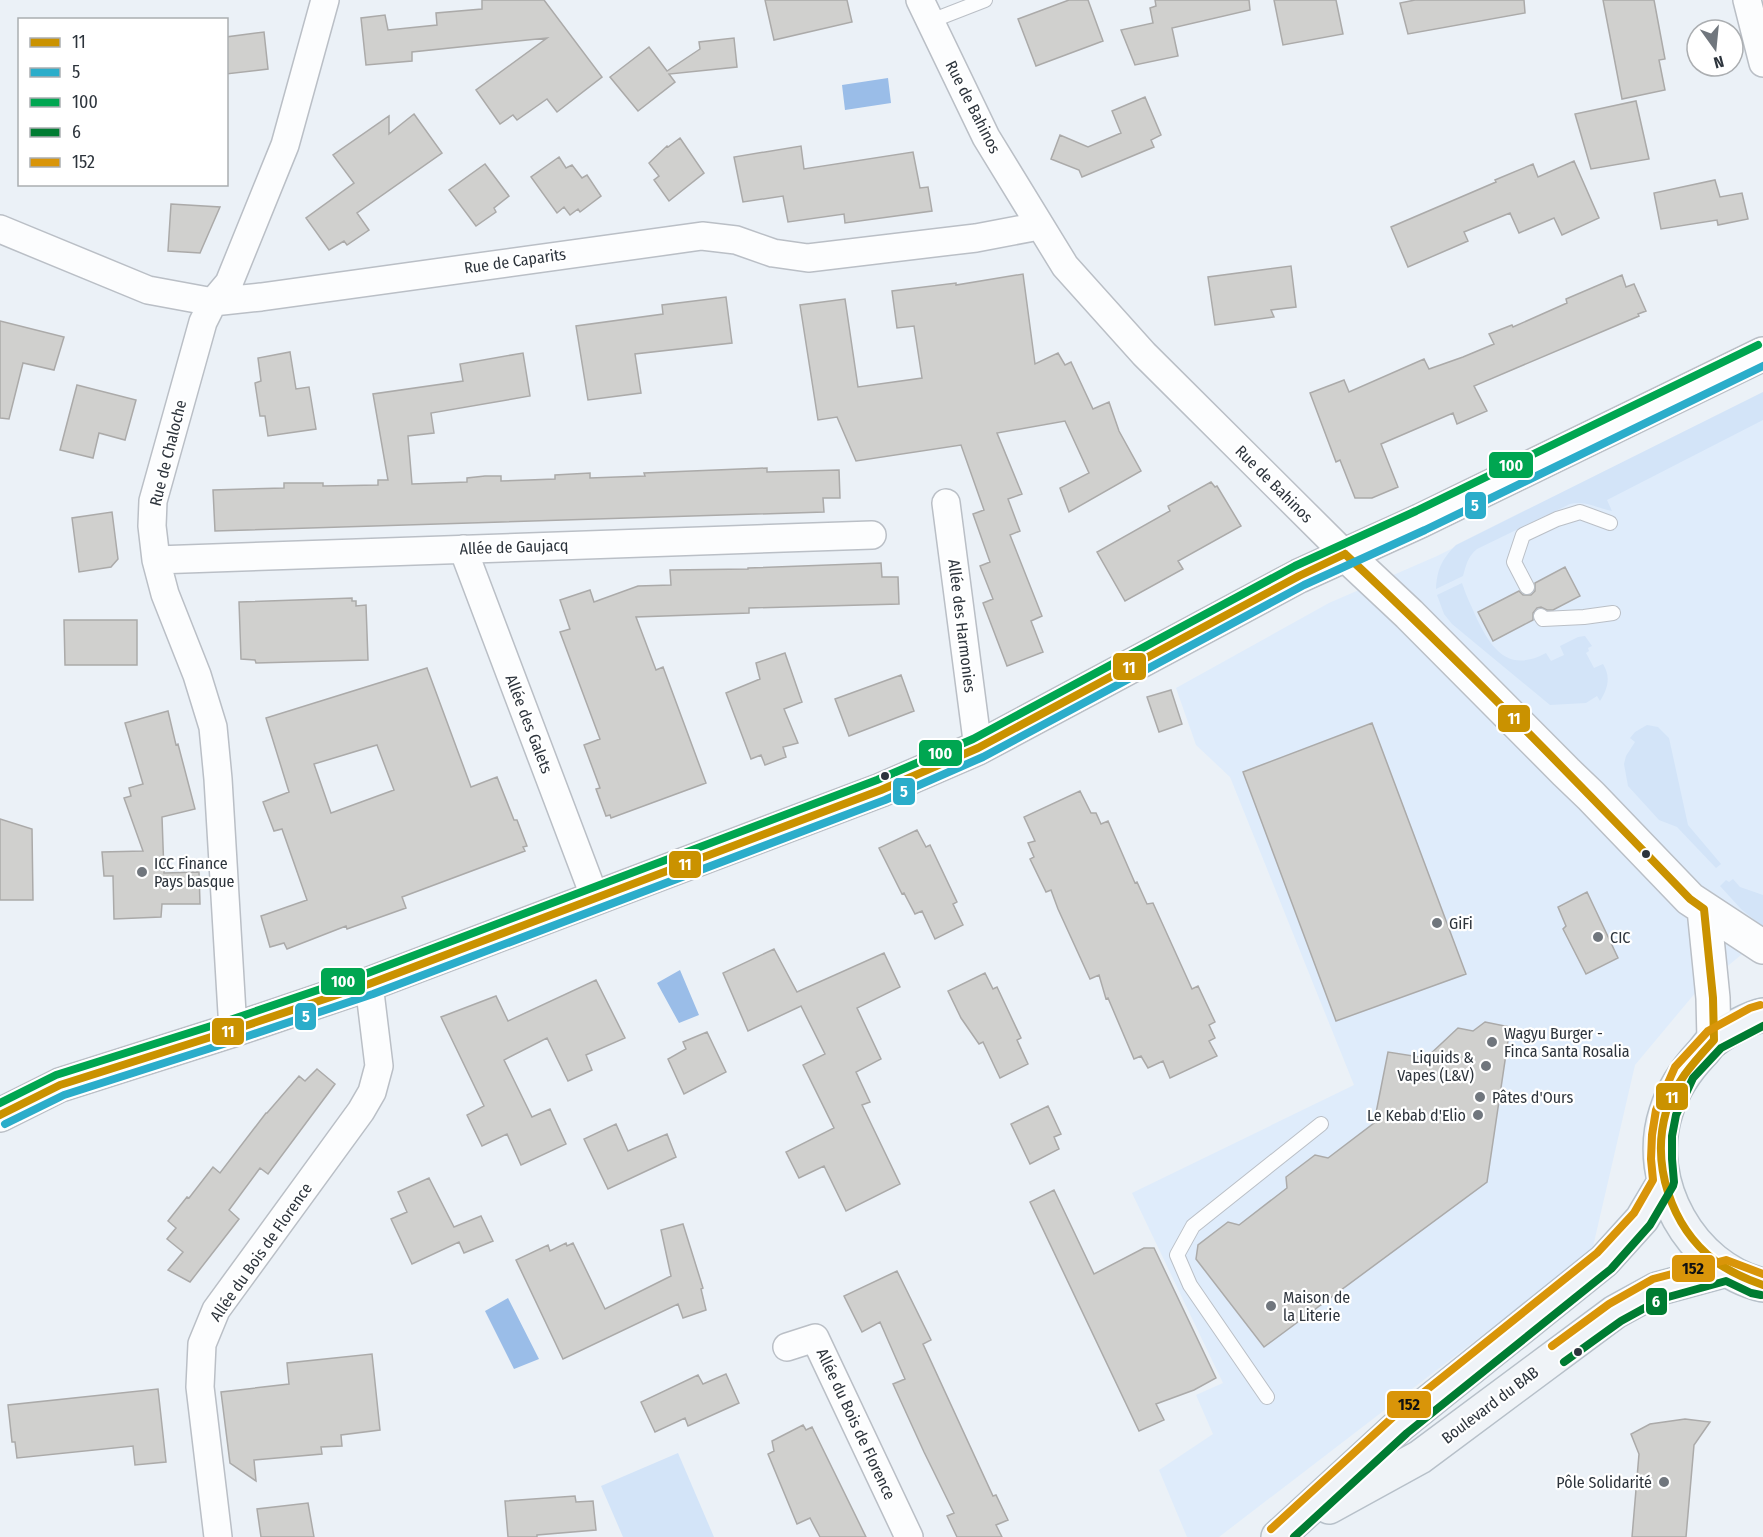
<svg xmlns="http://www.w3.org/2000/svg" width="1763" height="1537" font-family="'Fira Sans Condensed',sans-serif">
<style>
.built{fill:#dfecfb}
.green{fill:#d3e4f8}
.water{fill:#9abde8}
.building{fill:#d0d0ce;stroke:#abaaa9;stroke-width:1.5;fill-rule:evenodd}
.lines{fill:none;stroke-linecap:round;stroke-linejoin:round}
.service-casing{stroke:#babfc6;stroke-width:16}
.minor-casing{stroke:#babfc6;stroke-width:30}
.tertiary-casing{stroke:#babfc6;stroke-width:36}
.primary-casing{stroke:#b7c0c9;stroke-width:36}
.service{stroke:#fcfdfe;stroke-width:14}
.minor{stroke:#fcfdfe;stroke-width:27}
.tertiary{stroke:#fcfdfe;stroke-width:33}
.primary{stroke:#eff3f7;stroke-width:33}
.bus-1-casing{stroke:#fff;stroke-width:12}
.bus-2-casing{stroke:#fff;stroke-width:12}
.bus-3-casing{stroke:#fff;stroke-width:12}
.bus-4-casing{stroke:#fff;stroke-width:12}
.bus-5-casing{stroke:#fff;stroke-width:12}
.bus-1{stroke:#ca9200;stroke-width:8}
.bus-2{stroke:#2badca;stroke-width:8}
.bus-3{stroke:#00a651;stroke-width:8}
.bus-4{stroke:#007c32;stroke-width:8}
.bus-5{stroke:#d99509;stroke-width:8}
.bus-dot{fill:#2d343c;stroke:#fff;stroke-width:2}
.poi-dot{fill:#70767d;stroke:#fff;stroke-width:2}
.labels{text-anchor:middle;dominant-baseline:central;stroke-width:4.5;stroke-linejoin:round;paint-order:stroke}
.street-label{font-size:16px;fill:#2d343c;stroke:#fff}
.poi-label{font-size:16px;fill:#2d343c;stroke:#fff;text-anchor:start}
.line-badge{stroke:#fff;stroke-width:2}
.badge-label{font-size:16px;text-anchor:middle;font-weight:bold;fill:#fff}
.pale-badge-label{font-size:16px;text-anchor:middle;font-weight:bold;fill:#111}
</style>
<rect width="100%" height="100%" fill="#ebf1f7"/>
<path class="built" d="M1763,393V937L1696,992L1635,1065L1592,1251L1219,1537H1187L1159,1470L1213,1434L1196,1395L1223,1383L1132,1193L1354,1085L1230,777L1196,745L1176,688L1329,603L1437,556Z"/>
<path class="green" d="M1763,392V420L1607,500L1612,511C1597,508 1585,500 1570,504L1477,549C1468,556 1466,565 1463,576L1436,589C1437,569 1442,559 1456,545Z
M1462,583C1466,596 1472,607 1477,619C1492,650 1509,673 1546,653L1551,661L1564,655L1560,646L1578,637L1585,636L1592,646L1588,648L1589,651L1586,653L1594,668L1603,664C1611,677 1608,688 1600,701L1597,696L1586,703L1550,705L1452,624L1444,614L1437,595Z
M1647,725L1658,727L1669,738L1688,825L1721,864L1716,868L1677,827L1659,820L1628,786L1624,764L1626,756L1635,742L1630,738L1635,732Z
M1733,879L1740,887L1763,895V927L1741,909L1720,886L1726,880L1729,882Z
M678,1453L714,1537H623L601,1486Z"/>
<path class="water" d="M888,78L891,103L845,110L842,85Z
M680,970L699,1015L679,1023L657,983Z
M508,1298L539,1359L514,1369L485,1311Z"/>
<path class="building" d="M482,0H544L602,77L557,112L547,99L517,120L513,115L500,124L476,90L547,38L412,52V61L366,65L361,18L385,15L388,30L437,25L436,13L482,9Z
M765,0H847L852,22L774,40Z
M1069,0H1088L1103,41L1036,66L1018,19Z
M1155,0H1249L1250,10L1172,28L1178,56L1135,65L1121,30L1153,23L1150,8L1156,6Z
M1274,0H1336L1343,34L1283,45Z
M1415,0H1524L1525,13L1408,34L1400,3Z
M1603,0H1654L1665,59L1659,60L1665,90L1622,99Z
M264,32L268,69L226,74V37Z
M734,38L737,67L669,74L675,82L638,111L610,77L649,47L667,71L700,49L699,42Z
M1145,97L1161,135L1151,140L1154,147L1082,177L1079,170L1051,159L1060,135L1088,147L1121,133L1112,111Z
M1636,101L1649,159L1591,169L1575,114Z
M414,114L442,153L357,213L369,230L347,245L344,241L329,250L306,218L354,183L333,155L389,116V134Z
M680,138L704,173L669,201L654,180L659,176L649,163L667,146L668,147Z
M801,146L804,169L913,152L920,188L928,187L932,211L845,223L844,214L788,222L783,196L743,202L734,157Z
M559,157L566,168L572,165L582,178L587,175L601,196L580,212L578,209L570,215L564,207L557,213L531,177Z
M1574,161L1599,218L1562,235L1554,218L1519,233L1510,213L1464,232L1468,241L1408,267L1391,227L1496,182L1495,180L1533,164L1538,177Z
M485,164L509,196L494,208L496,212L476,226L449,190Z
M1715,180L1720,197L1742,193L1748,219L1718,225L1717,220L1661,229L1654,193Z
M171,204L220,207L200,253L168,251Z
M1291,266L1296,307L1271,310L1274,317L1215,325L1208,277Z
M1023,274L1035,364L1058,353L1065,365L1071,362L1093,409L1109,402L1119,431L1141,471L1069,512L1060,488L1089,473L1065,421L997,433L1022,494L1008,499L1020,531L1010,535L1042,616L1031,621L1043,652L1007,666L983,603L993,599L980,566L990,562L973,514L984,510L961,445L856,461L837,417L818,420L800,305L845,299L858,387L922,378L914,326L897,328L892,291L956,283V285Z
M1622,275L1626,287L1634,284L1646,311L1638,314L1639,316L1474,386L1487,411L1457,424L1453,413L1381,444L1398,487L1372,498H1355L1340,460L1336,462L1310,393L1344,380L1349,392L1424,359L1429,369L1463,357L1494,344L1489,334L1512,325L1513,327L1567,303L1566,299Z
M726,297L732,343L635,354L641,393L588,400L576,326L663,314L662,305Z
M0,321L64,337L54,370L23,363L9,419L0,418Z
M290,352L296,389L309,387L316,429L268,436L265,416H260L255,383L261,381L258,358Z
M523,353L530,396L431,413L434,433L408,436L412,484L467,482V478L485,476H501V481L555,479V475L590,473V478L645,476L644,473L767,468V472L839,470L840,498H823L824,512L215,531L213,490L284,488V483H323V486L378,485V480H388L373,394L463,381L460,364Z
M77,385L136,400L125,440L99,433L93,458L60,450Z
M1211,482L1215,487L1217,486L1241,526L1178,561L1183,569L1125,601L1097,552L1170,511L1168,506Z
M112,512L118,559L111,567L79,572L72,518Z
M881,563L882,577H898L899,604L749,608V613L636,617L656,670L663,667L706,783L611,818L610,815L606,816L596,789L600,788L584,745L600,739L560,632L570,629L560,600L590,590L594,602L638,586L671,585L670,570L748,569V568Z
M1565,567L1580,596L1553,610H1547L1541,607L1537,608L1533,613V620L1493,641L1478,612L1519,591L1523,595H1531L1535,591V583Z
M352,598V601H356V606L366,605L368,660L256,663L255,660L241,659L239,602Z
M64,620H137V665H65Z
M785,653L802,702L784,709L798,743L783,747L786,757L765,765L761,755L751,759L726,693L760,679L756,663Z
M427,668L471,787L497,777L514,820H517L527,846L523,847L525,851L402,897L406,908L347,929L346,926L287,949L284,943L270,947L261,916L307,900L282,829L274,831L263,802L289,792L266,718ZM377,745L394,790L331,813L314,764Z
M901,675L914,711L849,736L835,699Z
M1171,690L1182,724L1159,732L1147,697Z
M168,711L176,745L178,744L195,809L162,817L164,873L199,872L200,904H162L161,917L114,919L113,876H104L102,852L143,851L124,798L131,796L129,788L143,784L125,723Z
M1372,723L1466,974L1336,1021L1243,772Z
M1080,791L1091,813H1096L1101,824L1108,821L1135,883L1137,882L1147,904L1153,903L1192,989L1198,986L1215,1022L1209,1025L1215,1038L1209,1041L1217,1056L1170,1078L1163,1061L1148,1068L1141,1056L1134,1059L1108,998L1106,999L1099,975L1090,979L1058,909L1051,890L1046,892L1030,859L1034,857L1028,843L1035,841L1024,817Z
M0,819L32,829L33,900H0Z
M917,830L926,847L930,845L957,902L953,904L963,925L935,939L922,911L915,914L904,893L902,894L879,848Z
M1587,892L1618,958L1586,974L1563,929L1566,926L1558,907Z
M774,949L797,992L884,953L900,987L857,1008L881,1059L856,1072L870,1102L862,1105L900,1184L846,1211L824,1166L799,1178L786,1152L834,1128L803,1065L825,1054L801,1006L748,1031L723,973Z
M985,973L993,989L997,987L1021,1038L1017,1040L1028,1064L1000,1078L983,1042L979,1044L961,1018L948,991Z
M596,980L625,1038L586,1055L592,1070L568,1081L547,1038L504,1060L532,1117L550,1109L566,1144L521,1165L507,1134L482,1146L467,1115L484,1106L441,1017L496,996L508,1021Z
M1485,1022L1510,1027L1487,1182L1264,1347L1196,1259L1198,1245L1228,1222L1239,1225L1287,1188L1286,1177L1315,1155L1328,1158L1374,1123L1388,1052L1426,1058L1458,1028L1473,1031Z
M707,1032L726,1072L684,1094L668,1059L686,1049L683,1042Z
M317,1069L335,1084L268,1174L260,1168L229,1210L239,1219L190,1282L168,1270L183,1252L167,1239L176,1228L168,1221L187,1197L189,1198L213,1167L220,1173L266,1113H267L299,1076L305,1081Z
M1048,1106L1061,1134L1054,1137L1059,1149L1030,1164L1011,1124Z
M616,1124L628,1151L667,1134L676,1157L608,1189L584,1139Z
M429,1178L454,1227L481,1216L493,1241L464,1253L459,1242L412,1264L391,1219L407,1212L398,1192Z
M1054,1190L1094,1274L1144,1248H1154L1216,1378L1194,1390L1156,1404L1164,1420L1139,1431L1030,1202Z
M683,1224L703,1288L701,1289L706,1310L683,1318L678,1304L563,1359L516,1260L548,1245L550,1251L566,1243L567,1246L573,1243L605,1309L671,1276L661,1230Z
M897,1271L931,1340L923,1344L993,1496L996,1495L1008,1520L996,1525L1002,1537H957L947,1516L954,1513L924,1452L893,1384L905,1379L880,1322L862,1332L844,1296Z
M372,1354L380,1430L341,1435L342,1446L321,1447L322,1454L254,1460L256,1481L230,1463L221,1392L289,1384L287,1363Z
M726,1374L739,1403L688,1426L685,1418L655,1432L641,1402L698,1375L703,1384Z
M158,1389L166,1462L135,1465L133,1446L17,1458L15,1442H12L8,1405Z
M1685,1419L1710,1422L1694,1445L1686,1537H1632L1639,1454L1631,1434L1650,1424Z
M803,1425L806,1430L812,1427L866,1537H820L810,1518L797,1524L768,1454L774,1451L772,1441Z
M575,1496L576,1502L593,1501L596,1530L537,1535V1537H508L505,1501Z
M308,1503L314,1537H261L257,1509Z"/>
<g class="lines">
<defs>
<path id="service" d="M931,21L985,0
M1527,587L1514,562L1523,535L1557,519L1580,512L1610,523
M1541,616L1543,619L1584,617L1613,613
M1267,1397L1190,1285L1177,1255L1193,1226L1321,1124"/>
<path id="minor" d="M920,0L986,137L1065,266L1144,354L1345,554
M1747,0L1763,63
M0,229L148,290L213,302L261,297L702,236L736,240L773,253L808,258L976,238L1039,226
M946,503L978,748
M463,549L595,898
M156,560L872,535
M233,1030L218,779L213,727L197,675L165,594L156,560L152,526L153,501L203,322L213,302L229,283L285,145L325,0
M787,1347L815,1338L909,1537
M218,1537L200,1387L202,1344L216,1310L361,1111L372,1092L379,1066L369,984"/>
<path id="tertiary" d="M1345,554L1409,614L1566,772L1591,796L1690,899L1763,947
M1704,909L1713,998L1714,1040
M0,1115L60,1085L233,1030L369,984L881,790L978,748L1299,576L1420,521L1763,354"/>
<path id="primary" d="M1763,1015C1751,1017 1724,1032 1714,1040C1709,1043 1706,1049 1702,1053C1686,1070 1673,1089 1666,1112C1643,1182 1691,1268 1763,1285
M1329,1507L1420,1457L1615,1312L1657,1289L1727,1270
M1278,1537L1400,1425L1604,1261L1642,1219L1664,1182"/>
</defs>
<use href="#service" class="service-casing"/>
<use href="#minor" class="minor-casing"/>
<use href="#tertiary" class="tertiary-casing"/>
<use href="#primary" class="primary-casing"/>
<use href="#service" class="service"/>
<use href="#minor" class="minor"/>
<use href="#tertiary" class="tertiary"/>
<use href="#primary" class="primary"/>
<defs>
<path id="bus-1" d="M1345,554C1464,665 1577,782 1690,899L1704,909L1713,998L1714,1040C1694,1062 1675,1082 1666,1112C1651,1165 1671,1226 1714,1260C1729,1272 1746,1279 1763,1285
M0,1115L60,1085L233,1030L369,984L881,790L978,748L1299,576L1345,554"/>
<path id="bus-2" d="M5,1124L64,1095L236,1040L373,994L885,800L983,757L1304,585L1425,530L1763,366"/>
<path id="bus-3" d="M0,1103L56,1075L230,1020L365,974L877,780L973,739L1295,566L1416,511L1758,345"/>
<path id="bus-4" d="M1564,1362L1621,1321L1661,1299L1726,1281L1751,1293L1761,1295
M1294,1537L1407,1433L1611,1269L1650,1225L1673,1186L1674,1182L1672,1159V1136L1676,1115L1693,1078L1721,1048L1763,1026"/>
<path id="bus-5" d="M1552,1346L1609,1304L1653,1279L1726,1260L1763,1274
M1271,1529L1393,1417L1597,1253L1634,1213L1653,1180L1651,1159L1652,1135L1656,1110L1675,1067L1708,1031L1750,1008L1760,1005"/>
</defs>
<use href="#bus-1" class="bus-1-casing"/>
<use href="#bus-2" class="bus-2-casing"/>
<use href="#bus-3" class="bus-3-casing"/>
<use href="#bus-4" class="bus-4-casing"/>
<use href="#bus-5" class="bus-5-casing"/>
<use href="#bus-1" class="bus-1"/>
<use href="#bus-2" class="bus-2"/>
<use href="#bus-3" class="bus-3"/>
<use href="#bus-4" class="bus-4"/>
<use href="#bus-5" class="bus-5"/>
</g>
<g class="bus-dot">
<circle cx="885" cy="776" r="5"/>
<circle cx="1646" cy="854" r="5"/>
<circle cx="1578" cy="1352" r="5"/>
</g>
<g class="poi-dot">
<circle cx="142" cy="872" r="6"/>
<circle cx="1437" cy="923" r="6"/>
<circle cx="1598" cy="937" r="6"/>
<circle cx="1492" cy="1042" r="6"/>
<circle cx="1486" cy="1066" r="6"/>
<circle cx="1480" cy="1097" r="6"/>
<circle cx="1478" cy="1115" r="6"/>
<circle cx="1271" cy="1306" r="6"/>
<circle cx="1664" cy="1482" r="6"/>
</g>
<g class="labels">
<g class="street-label">
<text transform="translate(973 107) rotate(63)">Rue de Bahinos</text>
<text transform="translate(515 261) rotate(-8)">Rue de Caparits</text>
<text transform="translate(168 453) rotate(-76)">Rue de Chaloche</text>
<text transform="translate(1274 484) rotate(45)">Rue de Bahinos</text>
<text transform="translate(514 547) rotate(-2)">Allée de Gaujacq</text>
<text transform="translate(962 626) rotate(83)">Allée des Harmonies</text>
<text transform="translate(529 724) rotate(69)">Allée des Galets</text>
<text transform="translate(261 1252) rotate(-55)">Allée du Bois de Florence</text>
<text transform="translate(1490 1405) rotate(-37)">Boulevard du BAB</text>
<text transform="translate(856 1424) rotate(65)">Allée du Bois de Florence</text>
</g>
<g class="poi-label">
<text x="154" y="863">ICC Finance<tspan x="154" dy="18">Pays basque</tspan></text>
<text x="1449" y="923">GiFi</text>
<text x="1610" y="937">CIC</text>
<text x="1504" y="1033">Wagyu Burger -<tspan x="1504" dy="18">Finca Santa Rosalia</tspan></text>
<text x="1474" y="1057" text-anchor="end">Liquids &amp;<tspan x="1474" dy="18">Vapes (L&amp;V)</tspan></text>
<text x="1492" y="1097">Pâtes d'Ours</text>
<text x="1466" y="1115" text-anchor="end">Le Kebab d'Elio</text>
<text x="1283" y="1297">Maison de<tspan x="1283" dy="18">la Literie</tspan></text>
<text x="1652" y="1482" text-anchor="end">Pôle Solidarité</text>
</g>
</g>
<g class="line-badge">
<rect x="1488" y="451" width="46" height="28" rx="6" fill="#00a651"/>
<rect x="1464" y="491" width="23" height="29" rx="6" fill="#2badca"/>
<rect x="1112" y="652" width="35" height="29" rx="6" fill="#ca9200"/>
<rect x="1497" y="704" width="34" height="29" rx="6" fill="#ca9200"/>
<rect x="918" y="739" width="45" height="28" rx="6" fill="#00a651"/>
<rect x="892" y="777" width="24" height="29" rx="6" fill="#2badca"/>
<rect x="668" y="850" width="34" height="29" rx="6" fill="#ca9200"/>
<rect x="320" y="967" width="46" height="29" rx="6" fill="#00a651"/>
<rect x="294" y="1002" width="23" height="29" rx="6" fill="#2badca"/>
<rect x="211" y="1017" width="34" height="29" rx="6" fill="#ca9200"/>
<rect x="1655" y="1082" width="34" height="29" rx="6" fill="#ca9200"/>
<rect x="1671" y="1254" width="45" height="29" rx="6" fill="#d99509"/>
<rect x="1645" y="1287" width="23" height="29" rx="6" fill="#007c32"/>
<rect x="1386" y="1390" width="46" height="29" rx="6" fill="#d99509"/>
</g>
<g class="badge-label">
<text x="1511" y="471">100</text>
<text x="1475" y="511">5</text>
<text x="1129" y="673">11</text>
<text x="1514" y="724">11</text>
<text x="940" y="759">100</text>
<text x="904" y="797">5</text>
<text x="685" y="870">11</text>
<text x="343" y="987">100</text>
<text x="306" y="1022">5</text>
<text x="228" y="1037">11</text>
<text x="1672" y="1103">11</text>
<text x="1656" y="1307">6</text>
</g>
<g class="pale-badge-label">
<text x="1693" y="1274">152</text>
<text x="1409" y="1410">152</text>
</g>
<rect x="18" y="18" width="210" height="168" fill="#ffffff" stroke="#abaeb1" stroke-width="1.5"/>
<rect x="30" y="38" width="30" height="9" fill="#ca9200" stroke="#abaeb1" stroke-width="1.5"/>
<text x="72" y="48" font-size="18" fill="#2d343c">11</text>
<rect x="30" y="68" width="30" height="9" fill="#2badca" stroke="#abaeb1" stroke-width="1.5"/>
<text x="72" y="78" font-size="18" fill="#2d343c">5</text>
<rect x="30" y="98" width="30" height="9" fill="#00a651" stroke="#abaeb1" stroke-width="1.5"/>
<text x="72" y="108" font-size="18" fill="#2d343c">100</text>
<rect x="30" y="128" width="30" height="9" fill="#007c32" stroke="#abaeb1" stroke-width="1.5"/>
<text x="72" y="138" font-size="18" fill="#2d343c">6</text>
<rect x="30" y="158" width="30" height="9" fill="#d99509" stroke="#abaeb1" stroke-width="1.5"/>
<text x="72" y="168" font-size="18" fill="#2d343c">152</text>
<g transform="translate(1715 48) rotate(165)"><circle r="28" fill="#ffffff" stroke="#abaeb1" stroke-width="1.5"/>
<path d="M0-4.5L10 22L0 15L-10 22Z" fill="#70767d"/>
<text y="-9" font-size="16" font-weight="bold" text-anchor="middle" fill="#2d343c">N</text>
</g>
</svg>
